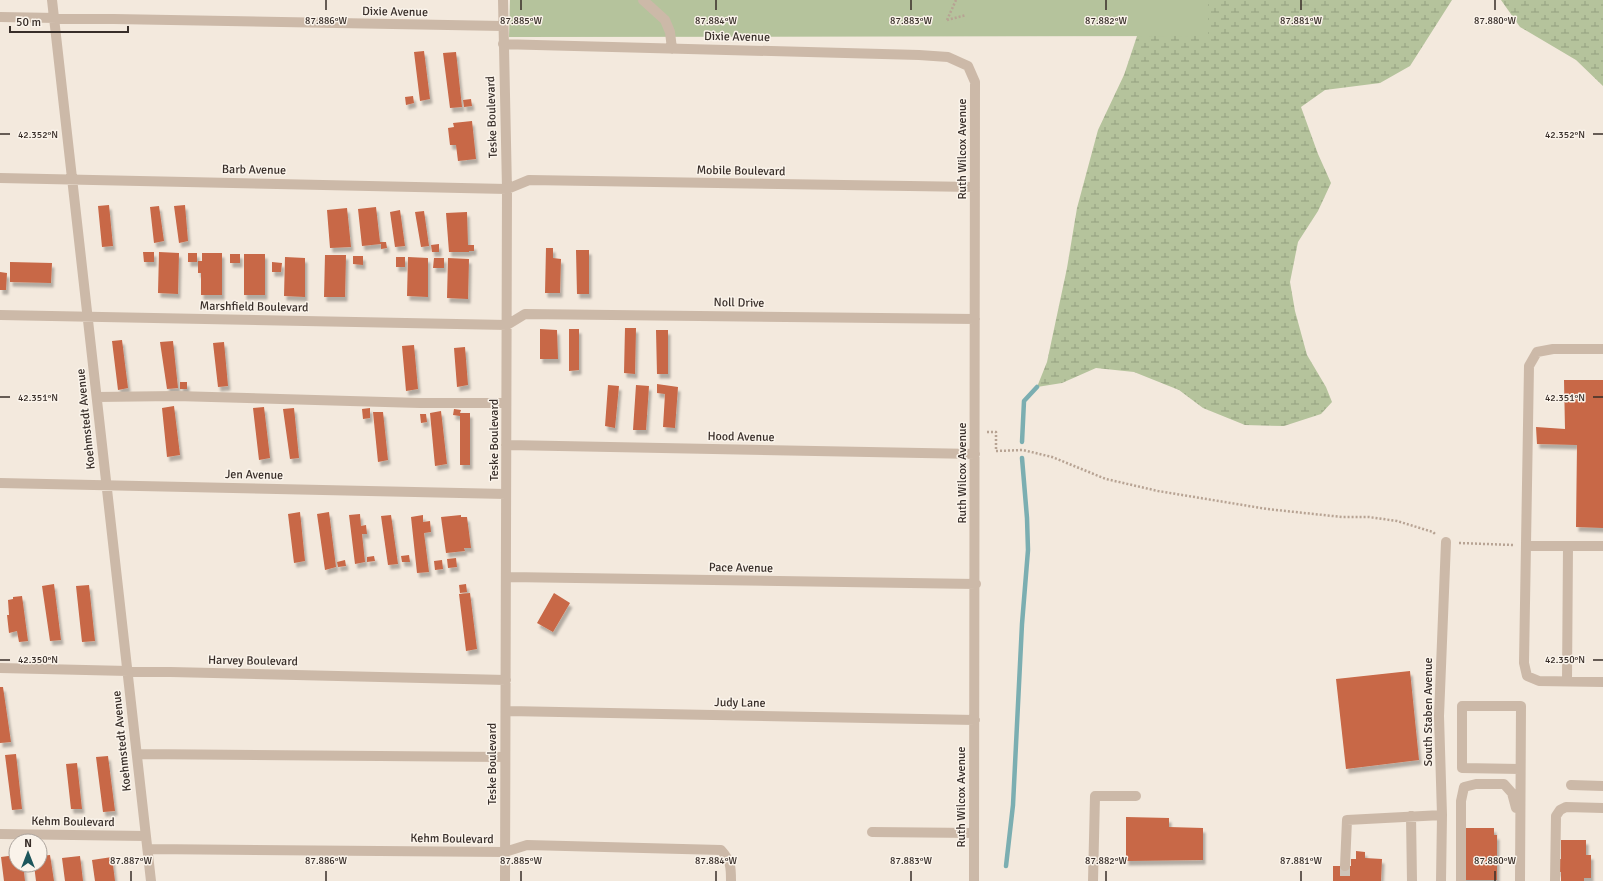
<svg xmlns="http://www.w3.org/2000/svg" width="1603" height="881" font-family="Signika,sans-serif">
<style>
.wetland{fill:url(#wetland-marsh)}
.green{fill:#b5c39c}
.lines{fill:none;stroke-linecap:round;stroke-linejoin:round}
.stream{stroke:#7baeb1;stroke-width:4.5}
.building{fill:#c86746;filter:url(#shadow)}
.minor-tunnel{stroke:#cec4b9;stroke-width:10;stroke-dasharray:10 5;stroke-linecap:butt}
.path{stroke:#b7a393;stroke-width:2.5;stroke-dasharray:2 2;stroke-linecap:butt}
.minor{stroke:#ccb9a8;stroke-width:10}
.ticks{fill:none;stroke:#382e29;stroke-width:1.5}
.labels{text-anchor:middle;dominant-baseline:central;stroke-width:3;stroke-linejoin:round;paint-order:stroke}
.street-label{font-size:12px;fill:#382e29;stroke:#faf3ea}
.ticks-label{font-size:10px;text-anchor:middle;fill:#382e29;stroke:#faf3ea;stroke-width:3;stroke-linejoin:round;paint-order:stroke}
</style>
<defs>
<pattern id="wetland-marsh" width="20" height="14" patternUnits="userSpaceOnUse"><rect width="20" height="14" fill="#b5c39c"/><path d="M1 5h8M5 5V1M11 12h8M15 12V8" fill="none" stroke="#949f7f"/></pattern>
<filter id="shadow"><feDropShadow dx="2.5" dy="4.5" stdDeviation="1" flood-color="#0004"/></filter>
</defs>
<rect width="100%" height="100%" fill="#f3e9dd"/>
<path class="wetland" d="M1149,0H1452L1410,66L1380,83L1325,90L1301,107L1318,154L1331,183L1318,211L1298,242L1290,282L1295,311L1307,355L1326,387L1332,402L1321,414L1284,426L1245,425L1203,408L1179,390L1134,372L1096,368L1062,383L1037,387L1047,362L1067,268L1077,208L1098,130L1124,75Z
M1501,0H1603V86L1576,60L1520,27Z"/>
<path class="green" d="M510,0H1208V36L509,37Z"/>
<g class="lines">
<path class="stream" d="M1022,442L1024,401L1037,387
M1006,866L1013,805L1022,624L1028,550L1027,518L1022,458"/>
</g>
<path class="building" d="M424,51L430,99L420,101L414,52Z
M456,52L462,107L450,108L443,53Z
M413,96L414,103L406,105L405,97Z
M471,99L472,106L464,107L463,100Z
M472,121L476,159L458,161L456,145H450L448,128L454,127L453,123Z
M109,205L113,246L102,247L98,206Z
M185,205L188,241L179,243L174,206Z
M159,206L164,241L154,243L150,207Z
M376,207L380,242H386L387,248L381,249V244L362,246L358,209Z
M347,208L351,247L330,248L327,210Z
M400,210L405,246L395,247L390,212Z
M424,211L429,246L421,247L415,212Z
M467,212L468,245H474V251H469V252H449L446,213Z
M439,244V252H432L431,245Z
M546,248H553V258L561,259L560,293H545Z
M576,250H589V294H577Z
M143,252H154V262H144Z
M159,252L179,253L178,294L158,293Z
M188,253H197V262H188Z
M202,253H222V295H201V273H198V261H202Z
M230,254H240V263H230Z
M244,254H265V295H244Z
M325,255H346L345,297H324Z
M353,256H363V265L353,264Z
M285,257L305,258V297L284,296Z
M396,257H405V267H396Z
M408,257L428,258V297L407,296Z
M434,258H444V268H433Z
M448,258L469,259L468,299L447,298Z
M10,262L52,263L51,283L10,282Z
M272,262L282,263L281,272H272Z
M0,272L7,273L6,290H0Z
M625,328H636L635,374L624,373Z
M540,329L557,330L558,359H540Z
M569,329H579V370L569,371Z
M656,330H668V374H657Z
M122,340L128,388L118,390L112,341Z
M173,341L178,388L167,389L160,342Z
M224,342L228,386L218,387L213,343Z
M414,345L418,389L406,391L402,346Z
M465,347L468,385L457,387L454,348Z
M1564,380H1603V528L1576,527L1577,445L1537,444L1536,427L1565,429Z
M180,382H187V389H180Z
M657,384L678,387L675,428L663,427L665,394L657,393Z
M608,385L619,386L615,428L605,426Z
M636,385L649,386L646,430H633Z
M174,406L180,455L167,457L162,408Z
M264,407L270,458L259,460L253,408Z
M294,408L299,458L290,459L283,409Z
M370,408V418L363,419L362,409Z
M454,409L461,410L460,413H470V465H460V416L453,415Z
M441,411L447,464L435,466L430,413Z
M373,412H383L388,460L378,462Z
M420,414H426L427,422L421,423Z
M300,512L305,561L294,563L288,514Z
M329,512L336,567L325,570L317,514Z
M360,514L361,526L366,525L367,534H362L365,562L355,564L349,515Z
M391,515L398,564L388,565L381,516Z
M423,515V522L430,521L431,532L424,533L429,572L417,573L411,517Z
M461,515V517H467L471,548H464L465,551L446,553L441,517Z
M409,555L410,562H402L401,556Z
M374,556L375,561L367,562V557Z
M456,558L457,567L448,568L447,559Z
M345,560L346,566L338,567L337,562Z
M442,560L443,569L435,570L434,561Z
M54,584L61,640L50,641L42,586Z
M466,584L467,592L460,593L459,585Z
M89,585L95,641L82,642L76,586Z
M470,593L477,649L466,651L459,594Z
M554,593L570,603L553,632L537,623Z
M22,596L28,641L19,642L17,631L9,633L7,615H9L8,600L13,599V597Z
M1410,671L1419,760L1346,769L1336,679Z
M0,687H3L11,742L0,743Z
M16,754L22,809L12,810L5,755Z
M108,756L115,811L103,812L96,757Z
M77,763L82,809H71L66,764Z
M1126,817L1169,818V827L1203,828V860L1126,861Z
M1465,828H1494V835H1497V880H1462Z
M1561,840H1586V855H1591V878H1584V881H1561V872H1558V859H1561Z
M1356,851L1365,852V858L1382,859L1381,881H1333V866H1351V859H1356Z
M16,855V865H23L25,881H4L1,857Z
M50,855L54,881H36L34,865H40V856Z
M80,856L83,881H65L62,858Z
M112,857L115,881H95L92,860Z"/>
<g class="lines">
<path class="minor-tunnel" d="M1345,866V881"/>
<path class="path" d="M947,20L956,0
M947,20L966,15
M987,432H996V451L1023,450L1052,457L1106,479L1158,491L1267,509L1342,517H1369L1397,521L1433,532L1436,535
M1459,543L1513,545"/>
<path class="minor" d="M52,0L151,881
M503,0L507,189L505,881
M643,0L665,20L670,32L672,49
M0,17L503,26
M503,44L919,55L948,57L968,66L975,82L974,881
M0,178L507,189L529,180L975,187
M0,315L507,325L525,314L975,319
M1603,349H1553L1537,352L1529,366L1524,663L1527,676L1539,681L1603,682
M97,397L176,396L420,403H506
M506,445L975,454
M0,483L506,494
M1526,546H1603
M506,577L976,584
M0,668L506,680
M1567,681L1568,546
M506,711L975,720
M137,754L505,757
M1571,785L1603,786
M1411,816L1412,881
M872,832L974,833
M0,834L146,836
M148,849L505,852L527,845L721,850C731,861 731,867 731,881
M1345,866L1347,820L1442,815
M1093,881L1095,796H1136
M1441,881L1442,815L1439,716L1446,542
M1461,881V801L1464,787L1476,784H1504L1512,793L1516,808
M1520,881L1521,706H1462V768L1520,769
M1555,881L1556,816L1560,810L1566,807L1603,808"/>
</g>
<path class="ticks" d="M326,0V10M521,0V10M716,0V10M911,0V10M1106,0V10M1301,0V10M1495,0V10M0,134H10M1593,134H1603M0,397H10M1593,397H1603M0,660H10M1593,660H1603M131,871V881M326,871V881M521,871V881M716,871V881M911,871V881M1106,871V881M1301,871V881M1495,871V881"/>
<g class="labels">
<g class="street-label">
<text transform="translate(395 12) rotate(1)">Dixie Avenue</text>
<text transform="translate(737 37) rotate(1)">Dixie Avenue</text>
<text transform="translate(492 117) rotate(-92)">Teske Boulevard</text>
<text transform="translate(962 149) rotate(-90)">Ruth Wilcox Avenue</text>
<text transform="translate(254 170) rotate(1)">Barb Avenue</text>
<text transform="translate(741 171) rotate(1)">Mobile Boulevard</text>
<text transform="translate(739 303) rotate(1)">Noll Drive</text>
<text transform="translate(254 307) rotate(1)">Marshfield Boulevard</text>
<text transform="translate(86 419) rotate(-96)">Koehmstedt Avenue</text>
<text transform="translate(741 437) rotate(1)">Hood Avenue</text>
<text transform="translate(494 440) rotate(-90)">Teske Boulevard</text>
<text transform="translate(962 473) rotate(-90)">Ruth Wilcox Avenue</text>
<text transform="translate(254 475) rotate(1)">Jen Avenue</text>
<text transform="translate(741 568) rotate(1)">Pace Avenue</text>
<text transform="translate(253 661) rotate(1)">Harvey Boulevard</text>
<text transform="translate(740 703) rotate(1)">Judy Lane</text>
<text transform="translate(1428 712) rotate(-90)">South Staben Avenue</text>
<text transform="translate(122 741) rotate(-96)">Koehmstedt Avenue</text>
<text transform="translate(492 764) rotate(-90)">Teske Boulevard</text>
<text transform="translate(961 797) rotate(-90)">Ruth Wilcox Avenue</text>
<text transform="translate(73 822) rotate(1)">Kehm Boulevard</text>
<text transform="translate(452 839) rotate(1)">Kehm Boulevard</text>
</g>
</g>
<g class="ticks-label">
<text x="326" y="24">87.886°W</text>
<text x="521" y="24">87.885°W</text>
<text x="716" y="24">87.884°W</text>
<text x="911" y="24">87.883°W</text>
<text x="1106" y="24">87.882°W</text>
<text x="1301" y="24">87.881°W</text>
<text x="1495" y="24">87.880°W</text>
<text x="38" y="138">42.352°N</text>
<text x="1565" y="138">42.352°N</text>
<text x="38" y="401">42.351°N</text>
<text x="1565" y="401">42.351°N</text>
<text x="38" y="663">42.350°N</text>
<text x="1565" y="663">42.350°N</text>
<text x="131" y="864">87.887°W</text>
<text x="326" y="864">87.886°W</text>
<text x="521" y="864">87.885°W</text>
<text x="716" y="864">87.884°W</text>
<text x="911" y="864">87.883°W</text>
<text x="1106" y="864">87.882°W</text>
<text x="1301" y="864">87.881°W</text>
<text x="1495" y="864">87.880°W</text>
</g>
<g transform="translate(28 853)"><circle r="19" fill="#faf3ea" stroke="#aca49d"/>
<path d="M0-3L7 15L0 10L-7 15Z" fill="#1d565b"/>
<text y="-6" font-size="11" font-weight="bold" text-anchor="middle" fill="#382e29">N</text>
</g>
<path d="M10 26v6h118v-6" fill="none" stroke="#382e29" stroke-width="2"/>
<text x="16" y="26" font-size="12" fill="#382e29" stroke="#faf3ea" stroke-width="3" paint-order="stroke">50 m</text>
</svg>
